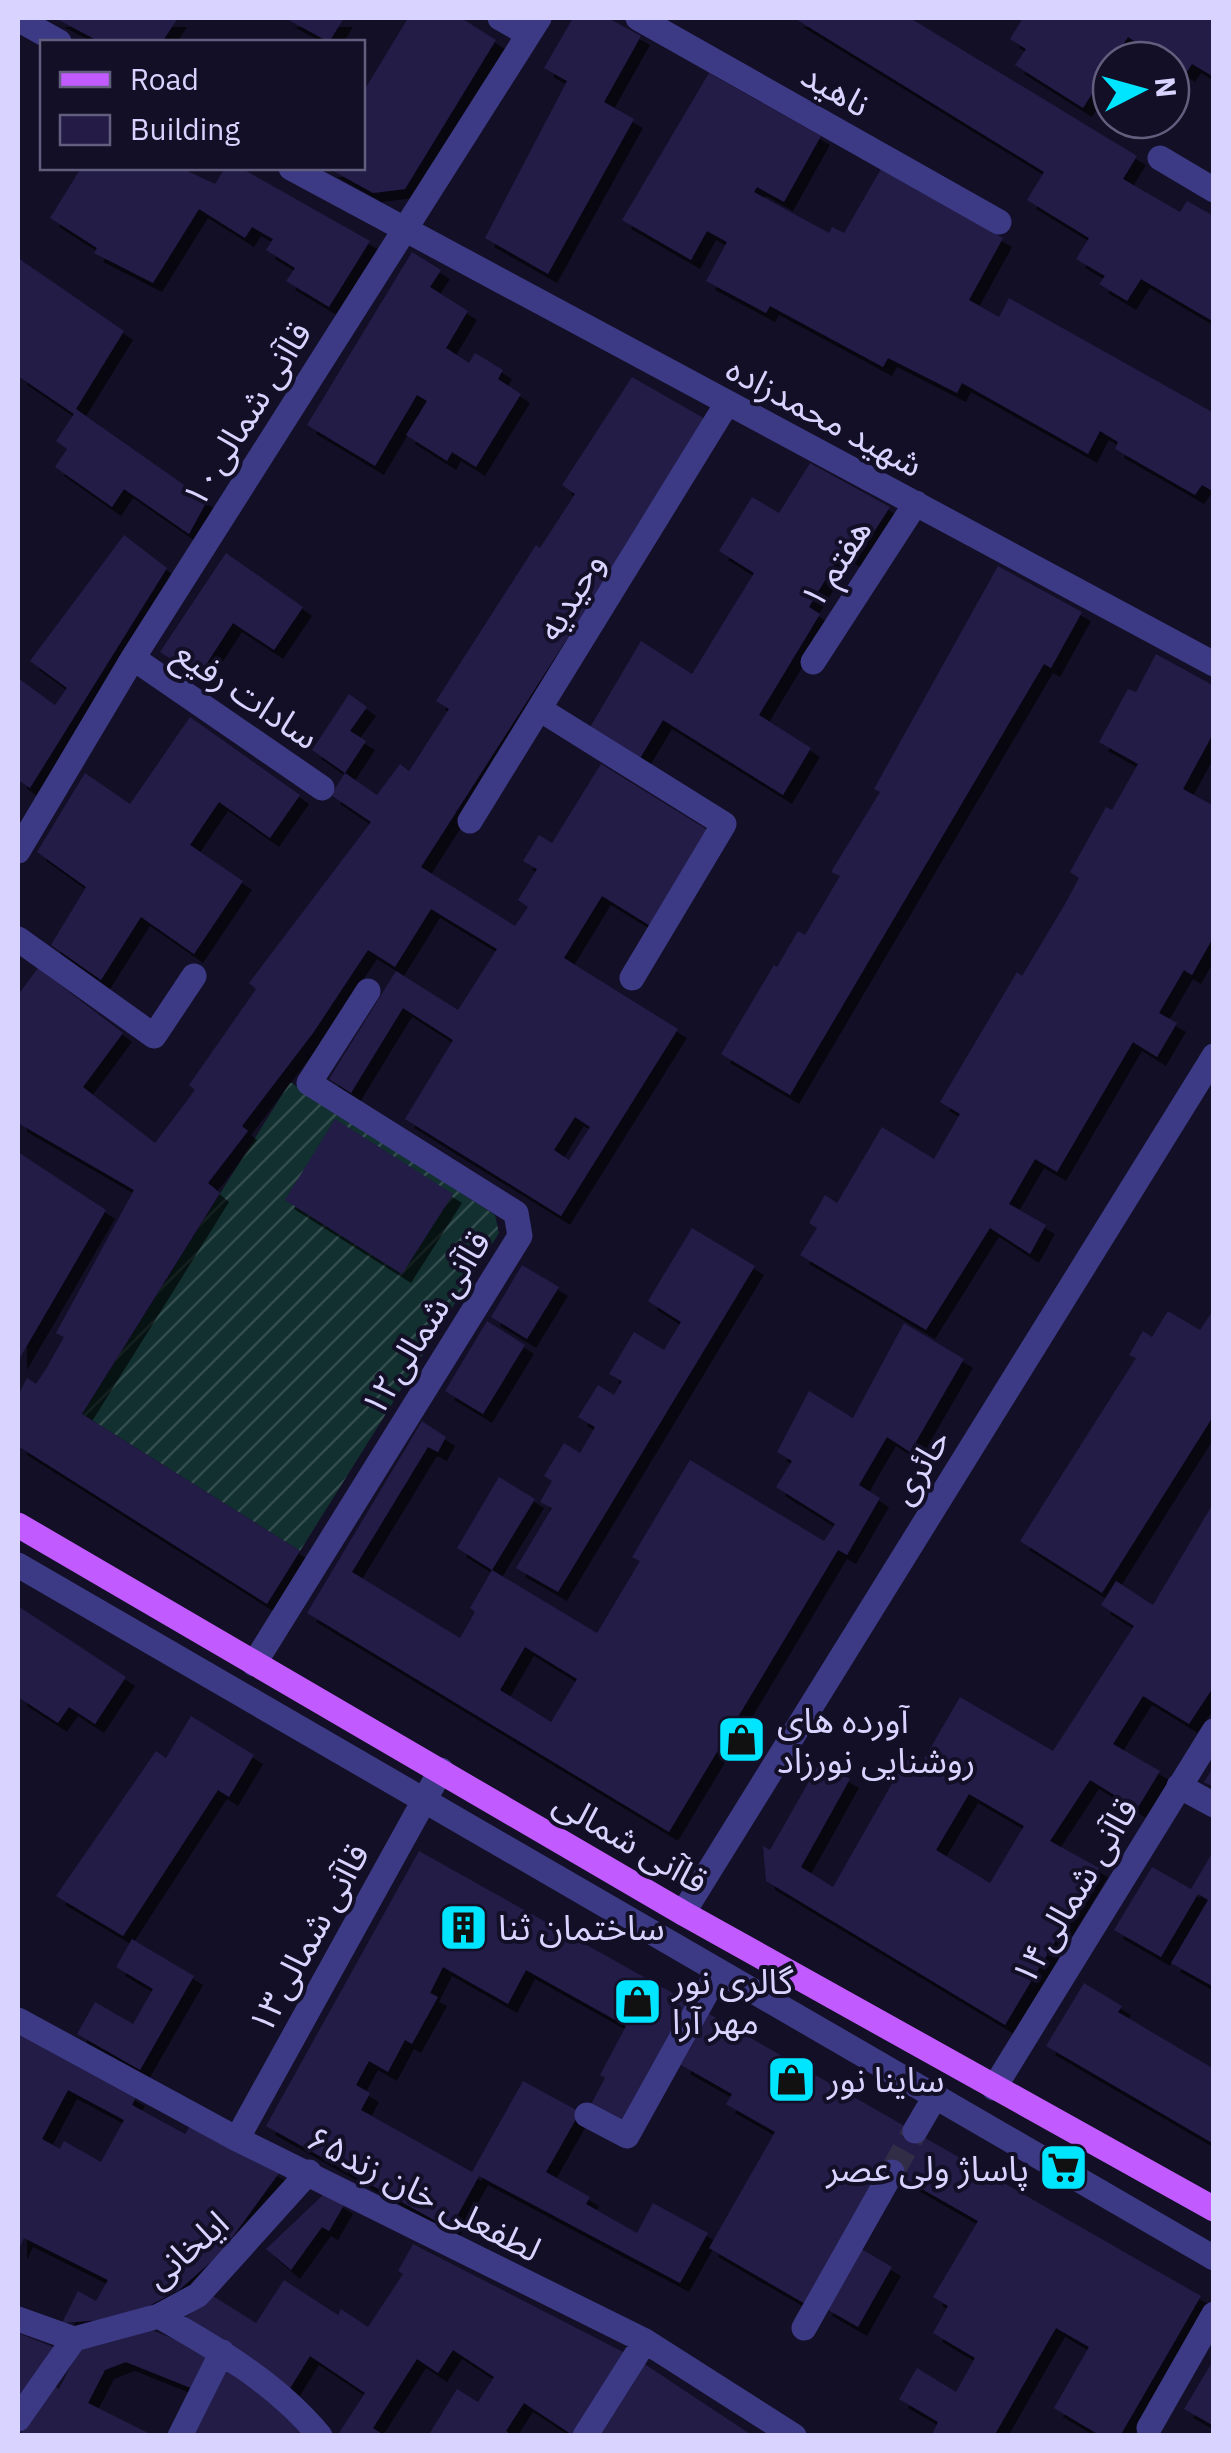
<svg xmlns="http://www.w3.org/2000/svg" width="1231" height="2453" font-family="'IBM Plex Sans','Noto Sans Arabic',sans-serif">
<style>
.garden{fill:url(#garden-furrows)}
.building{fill:#241b47;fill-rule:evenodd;filter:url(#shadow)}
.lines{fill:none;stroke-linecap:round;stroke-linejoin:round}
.minor-tunnel{stroke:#312d47;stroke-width:25;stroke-dasharray:25 12;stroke-linecap:butt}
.minor{stroke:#3d3a85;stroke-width:25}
.major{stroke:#c25bff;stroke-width:25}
.labels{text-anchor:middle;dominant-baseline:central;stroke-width:8;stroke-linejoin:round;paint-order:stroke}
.street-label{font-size:35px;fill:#d9d4ff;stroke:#130f26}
.poi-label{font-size:35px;fill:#d9d4ff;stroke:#130f26;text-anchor:start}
</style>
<defs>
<pattern id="garden-furrows" width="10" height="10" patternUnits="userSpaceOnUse" patternTransform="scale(2.5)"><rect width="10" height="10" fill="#12302f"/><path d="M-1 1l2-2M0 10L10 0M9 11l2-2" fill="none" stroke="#344d4e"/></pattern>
<filter id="shadow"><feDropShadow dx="9" dy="9" stdDeviation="0" flood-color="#0009"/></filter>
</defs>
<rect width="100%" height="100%" fill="#130f26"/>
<path class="garden" d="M290,1082L495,1215L499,1233L300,1551L82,1414Z"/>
<path class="building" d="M55,18H178L162,42H100Z
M285,18H344L329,42Z
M408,18H461L496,40L405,189L373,193L328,168H362V94Z
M573,18H608L641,36L604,102L634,119L548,274L485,238L567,81L544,68Z
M794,18H910L1137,156L1123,179L1180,212L1187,201L1214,216V322L1141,279L1127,301L1099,284L1105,276L1076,259L1089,238L1027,200L1044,172Z
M1023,18H1214V77L1192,64L1186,73L1128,37L1083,108L1015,65L1026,49L1010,39Z
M709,73L821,136L784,202L757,187L754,192L829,233L832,227L844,233L881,169L1003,238L969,300L999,317L1009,298L1214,413V492L1202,485L1195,495L1115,449L1118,442L1100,431L1088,454L962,383L957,393L888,358L883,367L770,306L766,313L706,281L727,242L707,231L691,260L622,220Z
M81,168H181L215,184L225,168H241L370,241L329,307L286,281L295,268L266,250L273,239L252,227L245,238L199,209L153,283L94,253L97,248L50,218Z
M412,252L441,270L430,287L468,311L446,348L469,363L475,353L503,370L498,379L521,394L476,467L452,452L447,461L406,435L427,401L417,395L375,466L307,425Z
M18,258L124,331L76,409L207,501L189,534L124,489L112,507L55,467L67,449L56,441L74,414L18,376Z
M632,377L707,420L421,867L515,926L528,907L518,900L537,869L523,861L539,835L552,843L601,764L711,832L652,927L602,896L564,958L678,1029L561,1216L405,1119L453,1040L403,1008L351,1093L329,1079L396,971L458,1010L497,949L431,909L395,967L368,950L313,1033L242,1126L248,1131L208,1183L220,1193L82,1414L300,1551L267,1604L18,1446V1396L27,1378L36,1384L46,1369L64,1337L56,1333L134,1190L18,1123V995L38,968L123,1033L83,1087L155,1143L195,1090L189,1085L256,989L249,983L371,822L331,795L345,773L377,795L400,764L409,771L449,709L436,701L536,545L540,548L575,494L562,485ZM575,1117L590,1127L569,1160L554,1150Z
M810,463L890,507L855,561L842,552L809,607L820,614L759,715L811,748L783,795L663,720L639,760L589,729L641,641L692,674L754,573L719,551L752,497L779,513Z
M124,535L167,568L30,788L18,780V678L55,705L67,688L30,661Z
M226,553L303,607L274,650L233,623L198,677L160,652Z
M998,566L1082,612L1051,668L1044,664L790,1095L721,1054L774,965L777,967L798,931L805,935L840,876L831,872L880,792L874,789Z
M1156,654L1214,686V732L1183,789L1214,806V936L1192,975L1184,970L1159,1013L1177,1023L1157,1057L1133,1042L1057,1172L1035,1159L1009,1204L1046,1225L1030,1254L990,1228L926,1330L800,1255L817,1228L809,1223L825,1195L837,1203L882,1127L934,1159L960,1114L940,1102L1017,972L1022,976L1065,904L1079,878L1070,872L1106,807L1112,810L1138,764L1099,742L1128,689L1136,692Z
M349,694L367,707L350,731L366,741L345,773L312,750Z
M190,717L300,795L270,838L219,802L190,845L243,881L194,954L141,917L101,980L51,945L86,887L37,852L85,773L130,804Z
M335,1119L453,1194L402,1274L285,1200Z
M18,1152L106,1210L18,1361Z
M692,1228L755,1266L558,1592L516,1568L552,1508L540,1502L552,1481L544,1476L564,1443L580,1453L595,1427L578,1417L598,1385L614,1395L622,1381L609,1374L634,1332L664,1350L681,1322L648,1301Z
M522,1265L559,1287L527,1339L491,1317Z
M1214,1309V1415L1102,1593L1020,1541L1136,1358L1129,1355L1143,1331L1152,1337L1168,1311L1200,1330Z
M487,1321L525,1345L483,1414L445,1391Z
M904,1323L964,1359L910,1452L887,1437L859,1485L880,1498L847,1555L838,1550L669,1832L307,1613L422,1421L446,1437L438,1452L428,1447L352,1572L460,1638L475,1612L470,1608L492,1570L597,1633L640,1561L632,1557L690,1460L824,1541L835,1524L776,1487L792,1461L777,1452L809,1391L853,1418ZM525,1647L577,1679L551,1722L500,1690Z
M499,1477L535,1499L492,1570L457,1548Z
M1214,1502V1686L1189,1724L1143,1696L1113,1744L1160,1771L1137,1809L1090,1780L1050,1841L1099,1868L1005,2025L766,1881L763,1846L770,1850L820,1762L850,1779L801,1867L833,1887L906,1759L920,1766L960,1697L1053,1751L1134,1626L1101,1605L1116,1581L1153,1605ZM969,1794L1024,1826L990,1883L936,1850Z
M18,1606L126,1677L95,1724L69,1707L58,1723L18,1697Z
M191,1716L254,1755L229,1797L218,1790L123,1936L56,1896L156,1751L166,1758Z
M1214,1766V1787L1204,1782Z
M1214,1850V1987L1171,1963L1208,1900L1198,1894L1161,1957L1114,1930L1152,1867L1191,1889Z
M419,1851L692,2004L623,2127L589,2108L605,2078L600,2075L626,2026L526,1970L508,2004L443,1967L430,1993L438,1997L412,2044L405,2040L388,2072L369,2061L356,2085L370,2093L361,2110L472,2172L523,2081L580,2112L546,2172L590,2197L586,2204L637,2233L653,2203L708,2233L680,2283L479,2176L450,2229L266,2126Z
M132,1939L194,1976L140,2070L77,2034L95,2002L133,2024L153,1989L116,1967Z
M1084,1983L1122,2006L1118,2012L1214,2069V2144L1046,2046Z
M709,2014L1201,2296L1120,2436H1101L1054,2408L1089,2347L1056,2328L994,2436H931L938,2422L899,2399L917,2368L956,2392L975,2358L933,2333L948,2306L933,2297L978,2221L892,2172L807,2305L709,2248L775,2132L726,2104L732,2094L681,2065Z
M18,2033L136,2097L132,2105L185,2134L190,2126L279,2173L221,2253L179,2290L143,2309L115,2319L62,2323L78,2291L96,2301L108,2280L24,2238L18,2251ZM68,2090L124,2120L101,2162L64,2141L60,2149L42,2139Z
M325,2193L344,2205L329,2231L322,2227L291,2270L266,2249Z
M413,2244L627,2354L574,2436L524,2403L506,2431L512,2436H428L457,2389L478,2402L494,2377L453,2350L438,2373L417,2359L373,2428L385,2436H337L365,2393L310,2356L289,2390L184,2319L213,2296L256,2323L284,2280L338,2315L341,2309L368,2327L403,2274L398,2271Z
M858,2247L892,2267L858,2327L823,2307Z
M144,2327L214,2355L196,2390L126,2362L105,2370L88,2403L154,2436H19L50,2384L59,2389L82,2344Z
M18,2333L53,2347L18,2402Z
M1214,2359V2426L1184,2409Z
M643,2363L753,2436H592Z
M225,2365L311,2436H190Z"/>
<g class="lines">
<path class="minor-tunnel" d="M892,2172L915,2131"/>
<path class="minor" d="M500,18L528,34
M638,18L999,222
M18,19L59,42
M1160,158L1214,190
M291,168L1214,664
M133,658L322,788
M813,662L916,503
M541,710L724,824L632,978
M470,821L726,405
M18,851L133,658L539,18
M18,939L154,1036L194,976
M18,1565L1214,2258
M254,1664L520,1236L516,1213L309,1083L368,991
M1179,1786L1214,1805
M683,1913L1214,1056
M18,2020L237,2139L645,2341L794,2436
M994,2088L1214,1731
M587,2115L627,2136L718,1972
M915,2131L936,2095
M237,2139L441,1770
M159,2316C219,2350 276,2383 320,2436
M18,2319L74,2339
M804,2328L892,2172
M18,2419L74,2339L159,2316L198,2295L309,2172
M1149,2428L1214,2314
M180,2436L222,2352
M585,2436L645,2341"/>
<path class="major" d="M18,1525L683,1913L1214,2209"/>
</g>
<defs>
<symbol id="shop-square" viewBox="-11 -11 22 22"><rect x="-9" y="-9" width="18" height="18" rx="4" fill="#00e5ff" stroke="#130f26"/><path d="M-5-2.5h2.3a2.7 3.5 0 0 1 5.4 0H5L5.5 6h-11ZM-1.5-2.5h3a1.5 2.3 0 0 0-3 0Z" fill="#111"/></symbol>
<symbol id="building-square" viewBox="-11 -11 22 22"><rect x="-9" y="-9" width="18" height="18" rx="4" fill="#00e5ff" stroke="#130f26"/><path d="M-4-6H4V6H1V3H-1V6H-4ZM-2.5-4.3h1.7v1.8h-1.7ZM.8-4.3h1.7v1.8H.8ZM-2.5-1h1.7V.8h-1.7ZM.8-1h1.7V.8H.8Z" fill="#111"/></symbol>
<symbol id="supermarket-square" viewBox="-11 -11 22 22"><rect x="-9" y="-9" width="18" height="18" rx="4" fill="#00e5ff" stroke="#130f26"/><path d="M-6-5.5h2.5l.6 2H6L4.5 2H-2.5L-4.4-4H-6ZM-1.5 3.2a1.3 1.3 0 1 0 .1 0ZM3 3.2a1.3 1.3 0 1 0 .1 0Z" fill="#111"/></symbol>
</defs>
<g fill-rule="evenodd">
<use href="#shop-square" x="714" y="1712" width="55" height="55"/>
<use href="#building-square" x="436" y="1900" width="55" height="55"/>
<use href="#shop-square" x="610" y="1974" width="55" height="55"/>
<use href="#shop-square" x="764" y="2052" width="55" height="55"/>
<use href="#supermarket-square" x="1036" y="2140" width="55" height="55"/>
</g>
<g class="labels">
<g class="street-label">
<text transform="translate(836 89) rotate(30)">ناهید</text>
<text transform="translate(246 414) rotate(-58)">قاآنی شمالی۱۰</text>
<text transform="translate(825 416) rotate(28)">شهید محمدزاده</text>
<text transform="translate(835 563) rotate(-57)">هفتم ۱</text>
<text transform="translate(570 596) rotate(-59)">وحیدیه</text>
<text transform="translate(247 694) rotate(34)">سادات رفیع</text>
<text transform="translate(425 1323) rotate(-58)">قاآنی شمالی۱۲</text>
<text transform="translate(919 1466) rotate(-58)">حائری</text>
<text transform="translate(631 1841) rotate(30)">قاآنی شمالی</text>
<text transform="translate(1074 1891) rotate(-59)">قاآنی شمالی۱۴</text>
<text transform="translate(308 1938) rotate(-61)">قاآنی شمالی۱۳</text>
<text transform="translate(424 2193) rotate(27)">لطفعلی خان زند۶۵</text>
<text transform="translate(186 2249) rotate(-41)">ایلخانی</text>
</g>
<g class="poi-label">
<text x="777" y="1720">آورده های<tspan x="777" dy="40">روشنایی نورزاد</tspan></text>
<text x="498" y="1927">ساختمان ثنا</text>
<text x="672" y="1981">گالری نور<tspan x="672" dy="40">مهر آرا</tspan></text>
<text x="827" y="2079">ساینا نور</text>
<text x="1029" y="2168" text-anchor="end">پاساژ ولی عصر</text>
</g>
</g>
<rect width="1231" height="2453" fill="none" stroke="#d9d4ff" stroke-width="40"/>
<rect x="40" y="40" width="325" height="130" fill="#130f26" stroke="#625e7d" stroke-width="2.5"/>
<rect x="60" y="72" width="50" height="15" fill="#c25bff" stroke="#625e7d" stroke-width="2.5"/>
<text x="130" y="90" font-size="30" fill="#d9d4ff">Road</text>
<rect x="60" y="115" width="50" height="30" fill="#241b47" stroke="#625e7d" stroke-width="2.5"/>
<text x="130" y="140" font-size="30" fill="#d9d4ff">Building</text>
<g transform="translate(1141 90) rotate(84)"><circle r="48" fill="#130f26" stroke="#625e7d" stroke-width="2.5"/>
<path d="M0-8L18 38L0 25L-18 38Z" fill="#00e5ff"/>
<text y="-15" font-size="28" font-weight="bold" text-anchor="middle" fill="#d9d4ff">N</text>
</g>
</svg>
